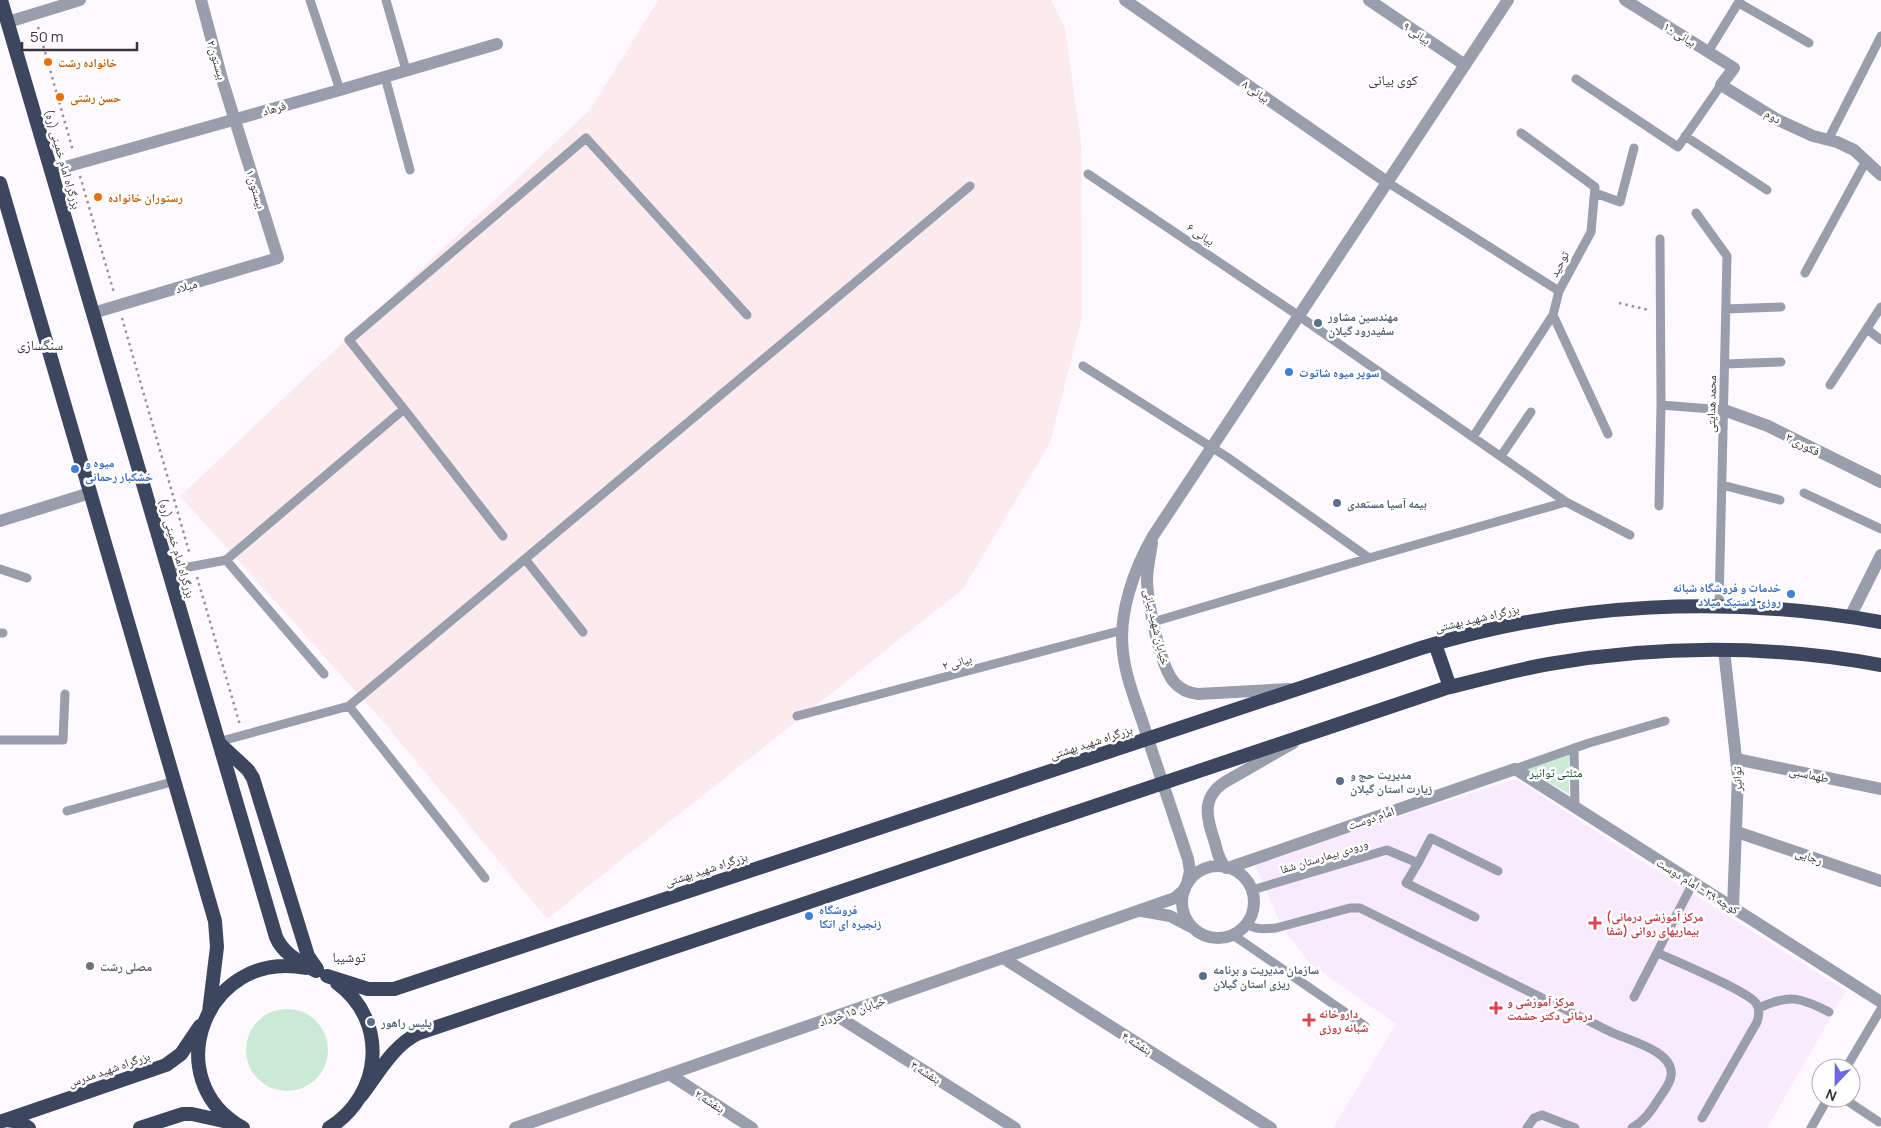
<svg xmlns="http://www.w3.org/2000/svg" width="1881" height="1128" font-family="Manrope,'Noto Naskh Arabic',sans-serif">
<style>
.built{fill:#f9eafd}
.industrial{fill:#fcebee}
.green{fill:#cbead6}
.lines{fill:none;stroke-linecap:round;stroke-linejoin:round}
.path{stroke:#979298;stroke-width:2.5;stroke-dasharray:2.5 4;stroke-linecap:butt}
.service{stroke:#989eab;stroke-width:9}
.minor{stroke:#989eab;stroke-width:12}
.tertiary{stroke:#989eab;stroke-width:12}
.trunk{stroke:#3c465e;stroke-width:14}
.food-dot{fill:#e8710a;stroke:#fff;stroke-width:2}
.service-dot{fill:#5c6f8a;stroke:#fff;stroke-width:2}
.shop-dot{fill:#3f7fe0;stroke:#fff;stroke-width:2}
.health-dot{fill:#e0444e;stroke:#fff;stroke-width:2}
.worship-dot{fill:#6b7280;stroke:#fff;stroke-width:2}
.labels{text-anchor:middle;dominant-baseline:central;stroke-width:5;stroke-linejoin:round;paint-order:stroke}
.street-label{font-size:12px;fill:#383439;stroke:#fff}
.food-label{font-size:12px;font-weight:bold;fill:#c56008;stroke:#fff;text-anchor:start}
.service-label{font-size:12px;font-weight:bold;fill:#4e5e75;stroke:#fff;text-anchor:start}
.shop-label{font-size:12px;font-weight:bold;fill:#366cbe;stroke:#fff;text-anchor:start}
.park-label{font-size:12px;fill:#0d472b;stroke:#fff}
.health-label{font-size:12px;font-weight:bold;fill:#be3a42;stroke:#fff;text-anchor:start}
.worship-label{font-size:12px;font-weight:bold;fill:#5b616d;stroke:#fff;text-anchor:start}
.neighbourhood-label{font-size:14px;fill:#383439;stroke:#fff}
</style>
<rect width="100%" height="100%" fill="#fef8ff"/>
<path class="built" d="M1516,779L1626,851L1846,991L1767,1128H1333L1396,1024L1309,963L1282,927L1254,863Z"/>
<path class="industrial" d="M658,0H1051L1065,28L1081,142L1082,317L1050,443L963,589L547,919L385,724L180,496L590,110Z"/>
<path class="green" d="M1569,755V794L1526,769Z
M246 1050a41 41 0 1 1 82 0a41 41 0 1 1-82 0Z"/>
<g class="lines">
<path class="path" d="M38,27L73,151
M80,176L114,293
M1619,303L1649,310
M122,318L190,555
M197,577L240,725"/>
<path class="service" d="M310,0L340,90
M386,0L406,70
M1739,3L1809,43
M1708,52L1740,0
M385,77L410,170
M1576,79L1678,147L1721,85
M1521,133L1595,187L1591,232L1559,291L1553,315L1608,434
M1685,136L1767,190
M1828,140L1881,36
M1088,174L1299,316L1566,502L1630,535
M1387,182L1559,291
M1595,193L1620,202L1634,148
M1696,213L1727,256L1719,606
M1805,273L1866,161
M1726,309L1781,307
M1867,329L1881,340
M1725,364L1781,362
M1083,366L1227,457L1369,558
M1830,385L1881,307
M1661,405L1724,410
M404,409L349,340L586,138L747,315
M1473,437L1553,315
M1501,456L1531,412
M1722,485L1780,500
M1804,493L1881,529
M1659,506L1661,405L1660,239
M525,559L970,186
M226,560L404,409L503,536
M0,569L27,578
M168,571L226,560L324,674
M1153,622L1369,558L1566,502
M0,633H3
M349,706L525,559L583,632
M797,716L1123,630
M0,740H63L65,694
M218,742L349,706L485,878
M1574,748L1575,807
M1515,769L1589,743L1665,721
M67,811L175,781
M1418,863L1406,883L1475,917
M1252,890L1387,850L1418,863L1431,838L1498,871
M1247,924C1255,930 1266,929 1276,928L1350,908H1360L1613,1033C1631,1041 1675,1052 1671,1076C1670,1084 1664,1091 1660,1097C1652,1109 1646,1120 1632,1128
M1233,935L1365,1026
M1658,953C1677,962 1746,990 1756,1003C1760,1009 1759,1016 1757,1022L1702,1118
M1634,997L1693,883
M1759,1008C1789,994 1800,997 1829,1012
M1846,1068L1881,1009
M1843,1098L1879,1122
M1527,1128L1534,1118L1542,1115L1575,1128
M1811,1128L1828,1098"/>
<path class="minor" d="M1125,0L1387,182
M1369,0L1465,65
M1625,0L1734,68L1721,85L1778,120L1813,136L1837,142L1854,150L1881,175
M8,22L80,0
M51,171L340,90L497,44
M93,313L278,258L222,79L201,0
M1724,410L1768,426L1881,482
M0,521L90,493
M1850,617L1881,555
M1724,650L1738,776L1733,908
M1736,759L1881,789
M1737,832L1881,881
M1182 902a36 36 0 1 1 72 0a36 36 0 1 1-72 0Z
M1226,868C1219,861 1217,851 1215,843C1207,819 1200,798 1225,782L1293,743
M1228,868L1515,769L1881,1002
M1142,911L1170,916L1191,927
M1003,958L1271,1128
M837,1016L1015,1128
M669,1074L752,1128
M515,1128L1175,898L1185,889"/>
<path class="tertiary" d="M1152,543C1150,556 1147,569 1147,582C1148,604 1160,666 1174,682C1180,689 1188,693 1198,694L1289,689
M1187,884L1190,871L1188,859C1174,818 1161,777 1147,736C1139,709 1126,681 1123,652C1118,614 1134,569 1153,536L1508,0"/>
<path class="trunk" d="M1,0L276,937C283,954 300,962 316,971
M0,183L215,921L217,947L209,1012
M1435,644L1450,687
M219,743L248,770L253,778L308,956L317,969
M327,976L368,989H394L1421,648C1570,602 1728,595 1881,622
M361,1096C378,1074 393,1045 419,1033L1446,688C1480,680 1514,670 1549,664C1659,645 1771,645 1881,665
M7,1120L20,1122L29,1128
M0,1122L166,1065L181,1054L200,1026
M140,1128L183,1114H192L233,1123
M243,1128C156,1080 206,948 306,968
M329,1128C382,1095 389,1021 337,983"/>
</g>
<g class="food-dot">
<circle cx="48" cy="62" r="5"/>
<circle cx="60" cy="97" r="5"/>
<circle cx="98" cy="197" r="5"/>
</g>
<g class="service-dot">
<circle cx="1318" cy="323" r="5"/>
<circle cx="1337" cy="503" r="5"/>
<circle cx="1340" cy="781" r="5"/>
<circle cx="1203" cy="976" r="5"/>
<circle cx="371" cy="1022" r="5"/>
</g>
<g class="shop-dot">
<circle cx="1289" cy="372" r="5"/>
<circle cx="75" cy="469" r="5"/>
<circle cx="1791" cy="594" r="5"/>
<circle cx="809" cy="916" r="5"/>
</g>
<g class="health-dot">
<path d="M1592.5 915.5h5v5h5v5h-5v5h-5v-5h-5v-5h5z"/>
<path d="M1493.5 1000.5h5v5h5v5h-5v5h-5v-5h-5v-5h5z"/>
<path d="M1306.5 1012.5h5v5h5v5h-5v5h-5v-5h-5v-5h5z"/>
</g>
<circle class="worship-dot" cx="90" cy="966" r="5"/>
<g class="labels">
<g class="street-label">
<text transform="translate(1417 33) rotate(34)">بیانی ۹</text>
<text transform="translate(1680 34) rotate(32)">بیانی ۱۰</text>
<text transform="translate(217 60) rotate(74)">بیستون ۲</text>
<text transform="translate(1256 91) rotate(35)">بیانی ۸</text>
<text transform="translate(274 108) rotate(-16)">فرهاد</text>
<text transform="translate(1773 116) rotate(30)">دوم</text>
<text transform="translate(63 159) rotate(74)">بزرگراه امام خمینی (ره)</text>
<text transform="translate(256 189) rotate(73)">بیستون ۱</text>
<text transform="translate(1201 234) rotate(34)">بیانی ۶</text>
<text transform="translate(1559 264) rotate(-62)">توحید</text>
<text transform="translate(186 286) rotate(-17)">میلاد</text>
<text transform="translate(1711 404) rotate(-89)">محمد هدایتی</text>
<text transform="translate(1803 444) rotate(27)">فکوری ۳</text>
<text transform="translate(177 548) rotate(74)">بزرگراه امام خمینی (ره)</text>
<text transform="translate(1477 618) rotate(-13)">بزرگراه شهید بهشتی</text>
<text transform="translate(1157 627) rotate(77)">خیابان شهید بیانی</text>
<text transform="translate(957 662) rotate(-15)">بیانی ۲</text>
<text transform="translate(1091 742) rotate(-18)">بزرگراه شهید بهشتی</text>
<text transform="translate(1809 774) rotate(12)">طهماسبی</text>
<text transform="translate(1737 779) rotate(-92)">توانیر</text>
<text transform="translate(1371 818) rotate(-19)">امام دوست</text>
<text transform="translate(1324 856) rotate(-17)">ورودی بیمارستان شفا</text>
<text transform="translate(1809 856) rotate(19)">رجایی</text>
<text transform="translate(706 869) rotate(-18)">بزرگراه شهید بهشتی</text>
<text transform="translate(1698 886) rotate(32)">کوچه ۳۹ - امام دوست</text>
<text transform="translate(852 1011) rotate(-19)">خیابان ۱۵ خرداد</text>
<text transform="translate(1137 1043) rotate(32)">بنفشه ۴</text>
<text transform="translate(109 1069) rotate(-19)">بزرگراه شهید مدرس</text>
<text transform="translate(926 1072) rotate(32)">بنفشه ۳</text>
<text transform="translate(710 1101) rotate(33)">بنفشه ۲</text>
</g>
<g class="food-label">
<text x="58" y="62">خانواده رشت</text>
<text x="70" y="97">حسن رشتی</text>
<text x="108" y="197">رستوران خانواده</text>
</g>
<g class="service-label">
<text x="1328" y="316">مهندسین مشاور<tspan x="1328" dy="14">سفیدرود گیلان</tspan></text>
<text x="1347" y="503">بیمه آسیا مستعدی</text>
<text x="1350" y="774">مدیریت حج و<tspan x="1350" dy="14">زیارت استان گیلان</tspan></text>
<text x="1213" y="969">سازمان مدیریت و برنامه<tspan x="1213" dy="14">ریزی استان گیلان</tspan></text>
<text x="381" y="1022">پلیس راهور</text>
</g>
<g class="shop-label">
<text x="1299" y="372">سوپر میوه شاتوت</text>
<text x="85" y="462">میوه و<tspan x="85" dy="14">خشکبار رحمانی</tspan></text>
<text x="1781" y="587" text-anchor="end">خدمات و فروشگاه شبانه<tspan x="1781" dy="14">روزی لاستیک میلاد</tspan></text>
<text x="819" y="909">فروشگاه<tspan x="819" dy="14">زنجیره ای اتکا</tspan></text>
</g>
<g class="park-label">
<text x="1556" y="772">مثلثی توانیر</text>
</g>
<g class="health-label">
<text x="1606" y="916">(مرکز آموزشی درمانی<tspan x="1606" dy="14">بیماریهای روانی (شفا</tspan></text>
<text x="1507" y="1001">مرکز آموزشی و<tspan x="1507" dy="14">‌درمانی دکتر حشمت</tspan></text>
<text x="1319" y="1013">داروخانه<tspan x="1319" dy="14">شبانه روزی</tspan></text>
</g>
<g class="worship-label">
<text x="100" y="966">مصلی رشت</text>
</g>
<g class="neighbourhood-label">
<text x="1393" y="79">کوی بیانی</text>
<text x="40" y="344">سنگسازی</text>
<text x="349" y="956">توشیبا</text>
</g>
</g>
<g transform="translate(1836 1083) rotate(202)"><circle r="24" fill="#ffffff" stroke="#afaeb0"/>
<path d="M0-4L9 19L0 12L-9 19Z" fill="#6d68e2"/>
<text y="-8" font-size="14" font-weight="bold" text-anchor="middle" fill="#383439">N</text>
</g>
<path d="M22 42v8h115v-8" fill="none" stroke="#383439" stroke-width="2.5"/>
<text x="30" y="42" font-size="15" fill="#383439" stroke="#ffffff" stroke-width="4" paint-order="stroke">50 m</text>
</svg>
